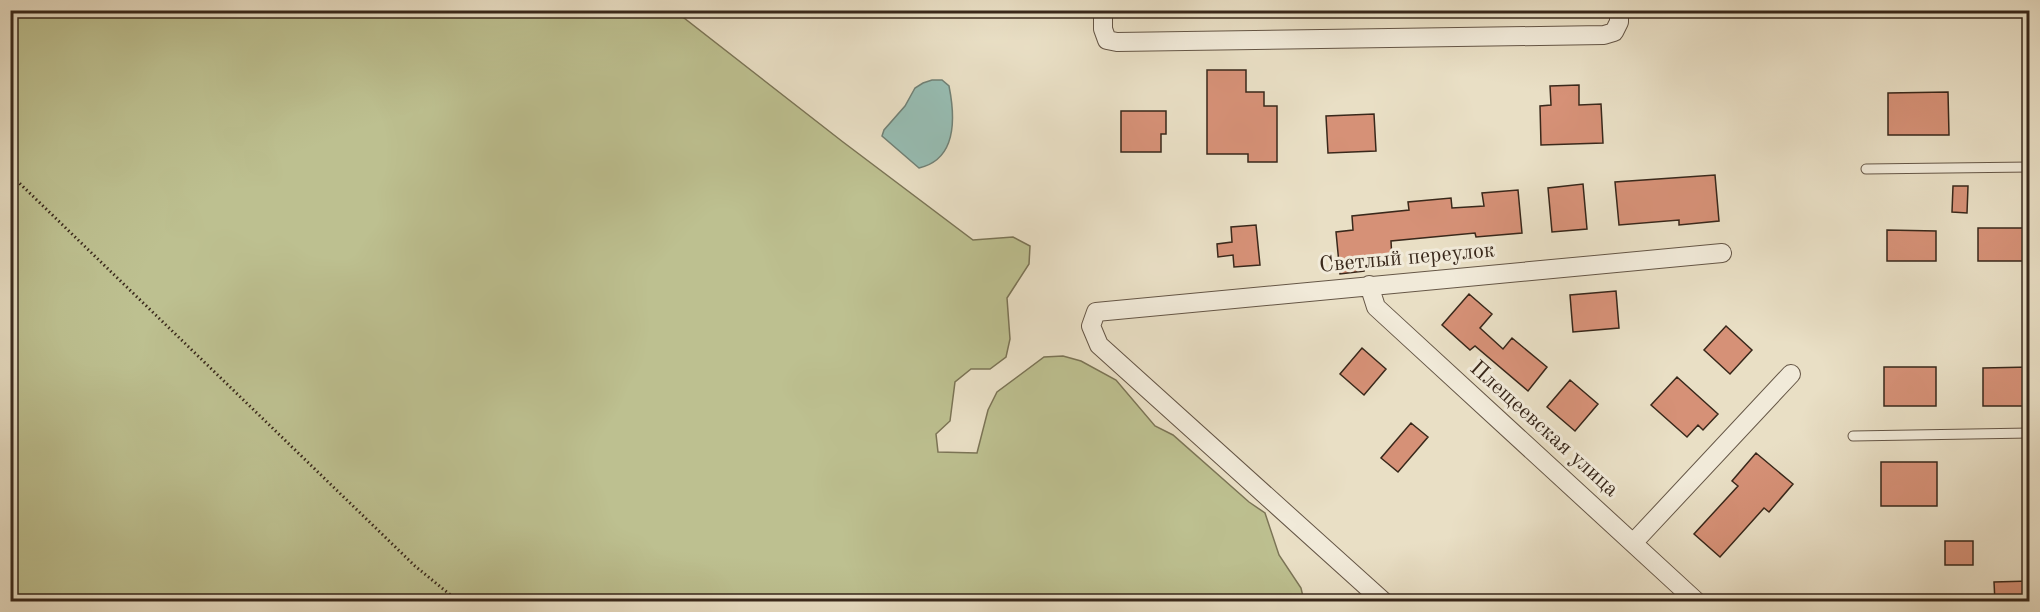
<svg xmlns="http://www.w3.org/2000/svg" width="2040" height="612" font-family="'Old Standard TT',serif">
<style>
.green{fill:#bdc090;stroke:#7b7456;stroke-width:1.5}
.water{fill:#97bdb3;stroke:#718176;stroke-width:1.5}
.building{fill:#d69177;stroke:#39281b;stroke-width:1.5}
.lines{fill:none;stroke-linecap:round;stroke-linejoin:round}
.service-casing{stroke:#655646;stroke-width:11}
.minor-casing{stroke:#655646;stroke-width:20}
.path{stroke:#39281b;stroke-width:3;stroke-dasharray:1.5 3;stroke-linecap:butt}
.service{stroke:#f1ead9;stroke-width:9}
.minor{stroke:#f1ead9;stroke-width:18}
.labels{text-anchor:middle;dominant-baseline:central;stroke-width:6;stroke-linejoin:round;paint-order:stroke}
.street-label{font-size:22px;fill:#39281b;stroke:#f1ead9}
</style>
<rect width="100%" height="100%" fill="#e9dfc5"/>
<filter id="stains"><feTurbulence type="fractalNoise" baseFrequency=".00333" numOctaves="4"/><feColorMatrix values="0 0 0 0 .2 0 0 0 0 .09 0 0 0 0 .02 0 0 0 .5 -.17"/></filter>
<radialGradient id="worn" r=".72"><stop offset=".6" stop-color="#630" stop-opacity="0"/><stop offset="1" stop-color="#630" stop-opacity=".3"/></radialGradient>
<path class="green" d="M10,11H675L843,142L973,240L1013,237L1030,246L1029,264L1007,298L1010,339L1006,357L990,369H971L955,382L950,421L936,434L938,452L977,453L988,410L997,392L1044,357L1063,356L1081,361L1116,380L1155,426L1173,435L1249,502L1265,513L1279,555L1301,588L1304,601H11Z"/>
<path class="water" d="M932,80H942L949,86C955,116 958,159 919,168L882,136L884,130L905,106L915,88L923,83Z"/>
<path class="building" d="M1207,70H1246V92H1264V106H1277V162H1248V154H1207Z
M1579,85V105L1601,104L1603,143L1541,145L1540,106L1551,105L1550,86Z
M1948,92L1949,135H1888V93Z
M1121,111H1166V134H1161V152H1121Z
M1374,114L1376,151L1328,153L1326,116Z
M1715,175L1719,221L1679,225V220L1619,225L1615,182Z
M1583,184L1587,229L1552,232L1548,188Z
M1953,186H1968L1967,213L1952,212Z
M1518,190L1522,233L1476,237L1475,233L1391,241L1392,259L1364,261V271L1340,274L1336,232L1353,230L1352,216L1409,210L1408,202L1451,198L1452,208L1484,206L1482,193Z
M1256,225L1260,265L1234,267L1233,255L1218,257L1217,244L1232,242L1231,227Z
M1978,228H2025V261H1978Z
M1887,230L1936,231V261H1887Z
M1616,291L1619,328L1573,332L1570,295Z
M1469,294L1492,314L1480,328L1503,349L1512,338L1547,367L1528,391L1475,346L1470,350L1442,325Z
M1726,326L1752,350L1730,374L1704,350Z
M1362,348L1386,369L1364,395L1340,374Z
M1884,367H1936V406H1884Z
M2030,367V406H1983V368Z
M1677,377L1718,414L1703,430L1698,425L1687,437L1651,405Z
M1570,380L1598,404L1575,431L1547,407Z
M1411,423L1428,437L1398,472L1381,458Z
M1756,453L1793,484L1769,512L1764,508L1720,557L1694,534L1738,486L1732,481Z
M1881,462H1937V506H1881Z
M1945,541H1973V565H1945Z
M2030,581V602H1995L1994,582Z"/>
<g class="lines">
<defs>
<path id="service" d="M1866,169L2030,167
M1853,436L2030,433"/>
<path id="minor" d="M1103,10V29L1107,40L1117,42L1604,35L1614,32L1619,22V10
M1369,285L1376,307L1697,602
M1633,543L1791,374
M1384,602L1099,345L1091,326L1096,312L1722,253"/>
</defs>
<use href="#service" class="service-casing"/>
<use href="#minor" class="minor-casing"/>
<path class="path" d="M10,174L415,566L459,602"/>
<use href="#service" class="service"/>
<use href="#minor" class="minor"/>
</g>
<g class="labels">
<g class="street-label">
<text transform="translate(1407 258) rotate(-5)">Светлый переулок</text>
<text transform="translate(1544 429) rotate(42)">Плещеевская улица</text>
</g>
</g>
<rect width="2040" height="612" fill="none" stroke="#e9dfc5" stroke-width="36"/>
<rect x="12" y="12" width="2016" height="588" fill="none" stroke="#39281b" stroke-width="3"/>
<rect x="18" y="18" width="2004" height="576" fill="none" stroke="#39281b" stroke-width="1.5"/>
<rect width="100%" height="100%" filter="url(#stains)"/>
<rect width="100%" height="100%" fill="url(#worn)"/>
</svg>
